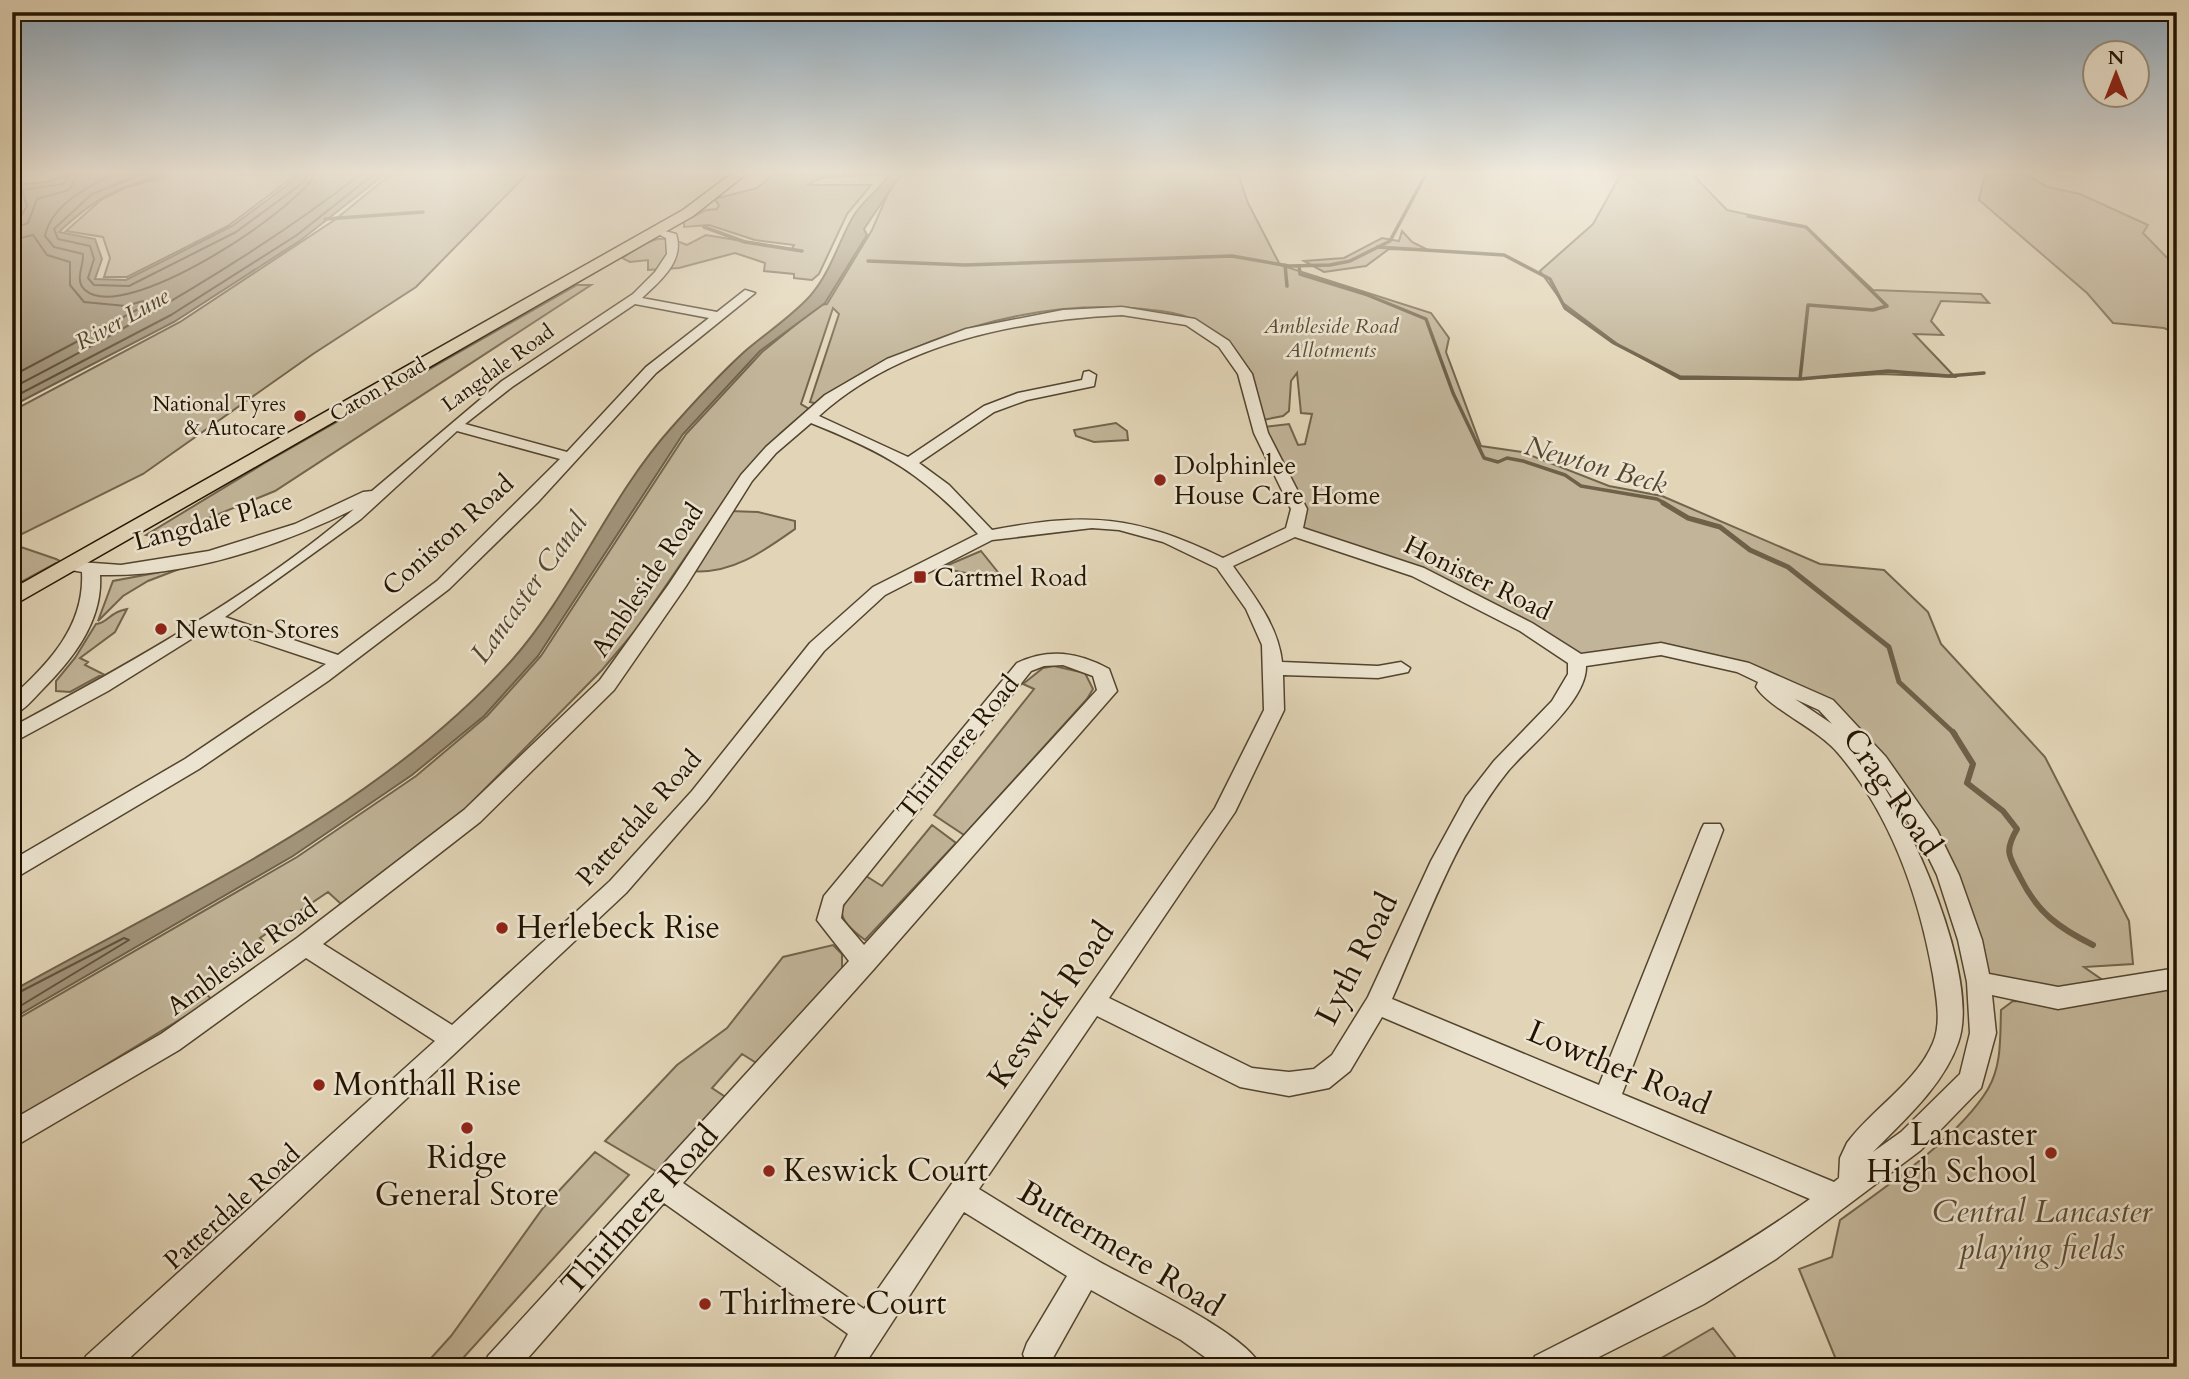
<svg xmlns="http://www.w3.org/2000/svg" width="2189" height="1379" font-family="Cardo,serif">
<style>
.green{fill:#c1b498;stroke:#72644c;stroke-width:2}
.water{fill:#a19379;stroke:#6e6049;stroke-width:2}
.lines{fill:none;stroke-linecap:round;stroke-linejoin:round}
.shore{stroke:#62533c;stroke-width:2}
.stream-far2{stroke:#6e6049;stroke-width:3.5}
.stream-far1{stroke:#6e6049;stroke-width:5}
.stream{stroke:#6e6049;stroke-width:6}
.minor-casing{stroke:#52442e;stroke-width:3}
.major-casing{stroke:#221300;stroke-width:3}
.minor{fill:#ece4d0;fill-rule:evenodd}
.major{fill:#e2d5b7;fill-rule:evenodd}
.poi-dot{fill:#8f2418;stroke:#ece4d0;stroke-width:2.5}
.labels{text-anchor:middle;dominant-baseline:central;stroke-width:5;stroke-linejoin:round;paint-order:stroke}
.far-park-label{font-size:21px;font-style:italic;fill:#5a4b35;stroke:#ece4d0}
.far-street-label{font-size:21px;fill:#221300;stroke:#ece4d0}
.far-poi-label{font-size:21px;fill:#221300;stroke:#ece4d0;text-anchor:end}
.far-water-label{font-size:23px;font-style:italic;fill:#554630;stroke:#ece4d0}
.poi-label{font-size:26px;fill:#221300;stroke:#ece4d0;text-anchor:start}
.street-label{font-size:26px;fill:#221300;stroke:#ece4d0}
.water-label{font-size:28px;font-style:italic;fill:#554630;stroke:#ece4d0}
.near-street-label{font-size:32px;fill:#221300;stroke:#ece4d0}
.near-poi-label{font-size:32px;fill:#221300;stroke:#ece4d0;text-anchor:start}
.near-park-label{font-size:32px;font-style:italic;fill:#5a4b35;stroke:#ece4d0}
</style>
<rect width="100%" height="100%" fill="#e2d5b7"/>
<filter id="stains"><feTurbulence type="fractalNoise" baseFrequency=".00286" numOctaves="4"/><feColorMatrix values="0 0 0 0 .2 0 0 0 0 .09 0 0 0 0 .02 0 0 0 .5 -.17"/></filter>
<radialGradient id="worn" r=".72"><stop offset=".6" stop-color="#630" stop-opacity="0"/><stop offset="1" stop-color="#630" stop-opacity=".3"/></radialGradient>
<path class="green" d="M177,174H297L228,226L127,277H104L110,258L103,237L66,231L101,200L127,187Z
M391,174H527L416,287L313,354L143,474L12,539V411L180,322L336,219Z
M774,174H881L821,178L807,185H871L847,214L819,274L812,280L794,278V274L764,271L765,263L735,253L679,268L648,270V260L630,262L622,258C648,242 657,231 687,245L706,235L792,249L794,245L755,240L709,225L684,227V221L706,210L717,209L719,205L714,199L757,188Z
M901,174H1238L1248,203L1280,265L1431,313L1449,338L1446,352L1481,446L1522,452L1609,486L1662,496L1820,564L1884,570L1928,612L1941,644L2045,757L2129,921L2133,964L2084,967L2114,988L2058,998L1979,982L1948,875L1854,732L1768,677L1661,649L1577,661L1430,579L1294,531L1299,509L1264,427L1289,424L1298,445L1305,444L1312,414L1301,413L1297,373L1291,381L1289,411L1283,416L1263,420C1259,406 1256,387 1248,374C1242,364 1201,326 1191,319C1180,312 1157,311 1144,309C1031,298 908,337 818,404L810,402L839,314L833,308L801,404L809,409L781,433L740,477L635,631L602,670L465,809L341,904L328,892L260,938L263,941L200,987L212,1000L12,1122V1022L297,857L416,776L487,716L541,656L686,434L762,352L820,305L827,304L872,230L893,182Z
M1621,174H1692L1727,210L1806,227L1873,290L1981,294L1989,303L1941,301L1931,321L1943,335L1914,334L1955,377L1881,374L1800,379H1680L1620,346L1563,303L1540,271L1593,224Z
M1985,174H2023L2048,187L2080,194L2148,225L2143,233L2177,268V334L2164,328L2113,323L2087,293L1979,200Z
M1402,231L1412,242L1428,250L1389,249L1366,266L1324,272L1304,261L1344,258L1382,238L1399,241Z
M577,285H591L275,491L160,538L146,535L263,464Z
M1116,423L1127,431L1128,440L1094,442L1076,436L1074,430Z
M729,511L758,512L795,521V529C764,551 731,575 691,571Z
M12,544L56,559L60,561L12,587Z
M981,551L1005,581L941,568Z
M182,568L148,581L123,596L98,621L113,581Z
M127,609L115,632L80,658L88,662L85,665L103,674L70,692L56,691V681L75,658L96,624C108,623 109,612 127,609Z
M1054,666L1085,673L1093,689L1087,699L964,835L934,815L1034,689L1023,684L1043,668Z
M932,825L956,843L865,940C828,913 841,907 866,876L882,886Z
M833,945L842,954V969L758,1064L742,1054L712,1088L727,1098L661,1174L605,1141L677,1065L727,1028L783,957Z
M2177,987V1367H1839L1799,1269L1832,1257L1840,1220C1886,1187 1960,1136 1988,1089C2002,1065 2000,1037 2001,1010L2013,1001L2061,1004Z
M595,1152L629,1175L455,1367H423L451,1336L543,1208Z
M1713,1328L1743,1367H1646Z"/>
<path class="water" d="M70,174H166C117,188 97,196 59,232L95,239L102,259L95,279L126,280L232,226L302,174H385L301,240L174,322L12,406V219L21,203L12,202V185L46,182Z
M889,174H901L864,229L867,235L825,303L760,351L683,434L538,656L484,716L412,775L293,856L12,1019V991C185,894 377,810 512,660C573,591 609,497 672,427C695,401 719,375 744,352C766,333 791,317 810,296C831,272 838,242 854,215C863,200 882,188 889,174Z"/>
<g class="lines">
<path class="shore" d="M113,174C88,187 51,205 45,236L54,247L83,254C84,266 74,280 85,290C124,325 295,212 315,174
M142,174L92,194L54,229L58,239L90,246L94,259L88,278L94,285L129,286L236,232L304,182L307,174
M12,221L20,218L27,206L22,190L63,184L69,174
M12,229L28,223L37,199L69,190L78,174
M12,240L33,235L47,255L70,262V285L84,302L126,306L143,301L146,305L12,376
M12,388C134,325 252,258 361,174
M12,398L171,315L297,235L374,174
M12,996L124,938L129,940L12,1011"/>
<path class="stream-far2" d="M325,219L423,212
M704,227L745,242L802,251
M1377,247L1504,255L1550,279L1565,308L1614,343L1680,377L1800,379L1808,305L1873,310L1887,306L1806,227L1748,216
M868,261L965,265L1232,256L1289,266L1330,265L1350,261L1390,241L1426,174
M1285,265L1287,286
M1299,266L1300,274L1365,294L1426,319L1453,393L1484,458L1498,462L1507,458L1523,461L1565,475L1581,486L1657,499L1666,504
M1800,379L1888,371L1948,376L1984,373"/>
<path class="stream-far1" d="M1663,503L1688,518L1720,527L1750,550L1788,567L1889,647L1899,682L1955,734"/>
<path class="stream" d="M1953,732L1973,764L1967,783L2003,811L2017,829C2003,853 2010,857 2021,879C2038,913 2059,928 2093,945"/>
<defs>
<path id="minor" d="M12,174H22L12,179Z
M654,228L676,234C685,261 660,281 642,298L717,312L745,290L755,293L656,373L538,502L449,589L328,681L199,769L12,880V860L185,759L326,664L212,626L108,691L12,743V727C125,666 257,593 354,509C278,547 186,577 100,575C103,621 73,659 42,690C33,699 24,711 12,715V697C49,663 85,626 82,572L66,569L63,565L66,561L121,565L209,551L295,524L363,492L372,491L502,381L633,294L655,272L667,254L666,238L654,232ZM635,304L709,318L646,367L567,452L465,424L512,387ZM457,431L560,459L437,581L338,655L225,617L361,519Z
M1122,307L1195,319L1229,341L1252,374L1268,433L1307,509L1303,528L1424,568L1532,623L1581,654L1661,643L1749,663L1833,700L1886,757L1937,830L1959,875L1982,940L1989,974L2058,987L2177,968V988L2058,1009L1992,995L1996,1033L1981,1088L1921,1150L1776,1259L1704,1304L1579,1367H1531L1535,1356C1630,1308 1723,1262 1810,1199L1382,1017L1350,1071L1329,1088L1289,1096L1240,1087L1097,1016L979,1189C1018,1213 1057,1238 1098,1261C1133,1281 1247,1333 1261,1367H1219L1181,1340L1091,1290L1049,1365H1027L1023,1354L1027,1343L1067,1276L964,1212L863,1367H830L848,1334L664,1203L520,1367H484L488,1356L849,961L817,920L824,896L1017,663C1049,648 1078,652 1109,669L1117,691L874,969L683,1183L864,1309L1215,808L1264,710L1262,645L1246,609L1217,568L1163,542L1119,530L1092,528L992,540L885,595L824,651L706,801L626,893L120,1367H82L86,1356L435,1041L306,958L179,1050L12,1148V1120L161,1034L297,938L464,810L600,680L669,584L741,475L766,447L825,395L887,359L966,329L1063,310ZM1122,315L1186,325L1219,347L1238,374L1254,433L1291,509L1286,528L1223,558C1134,515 1089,512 992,530L949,485L919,463L994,412L1027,400L1094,386L1096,375L1089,371L1084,372L1082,380L1018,393L984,406L908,457L819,416C900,343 1017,320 1122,315ZM811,423C886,453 923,474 978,534L873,587L810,643L692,791L610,881L452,1025L323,944L480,822L614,690L686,586L752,481L776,453ZM1295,537L1412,576L1520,631L1568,663V674L1552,701L1494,761L1466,797L1431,861L1368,997L1332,1055L1314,1069L1289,1072L1252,1068L1109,998L1235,812L1284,710L1283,675L1378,678L1408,672L1410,668L1401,662L1378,666L1282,662C1278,625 1254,596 1233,566ZM1661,655L1737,672L1758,682L1756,687C1770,709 1817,728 1838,753C1891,815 1919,896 1933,975C1936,996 1942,1022 1933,1043C1916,1083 1872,1109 1847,1143L1840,1158L1839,1178L1834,1182L1622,1094L1723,830L1720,824H1704L1701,830L1599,1085L1392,999C1426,922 1455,837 1508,771C1530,745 1587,701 1586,666ZM1063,665L1093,676L1097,690L864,945L841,918L843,905L1031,671L1044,666ZM1795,699L1819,710L1832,724ZM1868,763L1872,767L1920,840L1937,875L1958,940L1967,982L1970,1033L1960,1074L1901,1132L1873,1152C1904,1120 1943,1086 1958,1043C1982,978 1909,816 1868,763Z"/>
<path id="major" d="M731,174H746L693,216L12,606V589L683,210Z"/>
</defs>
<use href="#minor" class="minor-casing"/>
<use href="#major" class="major-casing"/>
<use href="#minor" class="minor"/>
<use href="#major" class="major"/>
</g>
<linearGradient id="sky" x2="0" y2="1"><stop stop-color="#8ba7bc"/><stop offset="0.47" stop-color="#f2ecdf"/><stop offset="1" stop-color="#f2ecdf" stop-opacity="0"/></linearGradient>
<rect width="2189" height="367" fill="url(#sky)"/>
<g class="poi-dot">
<circle cx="300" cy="416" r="7"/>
<circle cx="1160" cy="480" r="7"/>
<rect x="913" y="570" width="14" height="14" rx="3.5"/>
<circle cx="161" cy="629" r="7"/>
<circle cx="502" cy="928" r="7"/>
<circle cx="319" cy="1085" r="7"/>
<circle cx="467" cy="1128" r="7"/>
<circle cx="2051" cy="1153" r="7"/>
<circle cx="769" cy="1171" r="7"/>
<circle cx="705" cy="1304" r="7"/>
</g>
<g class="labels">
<g class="far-park-label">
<text x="1331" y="326">Ambleside Road<tspan x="1331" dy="24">Allotments</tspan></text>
</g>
<g class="far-street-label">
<text transform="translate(498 368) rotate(-36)">Langdale Road</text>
<text transform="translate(378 390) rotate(-30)">Caton Road</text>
</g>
<g class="far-poi-label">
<text x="286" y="404">National Tyres<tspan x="286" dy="24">&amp; Autocare</tspan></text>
</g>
<g class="far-water-label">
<text transform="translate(122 319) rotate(-29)">River Lune</text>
</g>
<g class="poi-label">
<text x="1174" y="465">Dolphinlee<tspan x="1174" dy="30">House Care Home</tspan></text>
<text x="934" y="577">Cartmel Road</text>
<text x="175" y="629">Newton Stores</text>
</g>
<g class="street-label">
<text transform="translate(213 521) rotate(-15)">Langdale Place</text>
<text transform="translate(448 535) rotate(-42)">Coniston Road</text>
<text transform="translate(1478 578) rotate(26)">Honister Road</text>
<text transform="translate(647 580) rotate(-56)">Ambleside Road</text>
<text transform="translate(958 747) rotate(-51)">Thirlmere Road</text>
<text transform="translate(639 818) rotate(-48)">Patterdale Road</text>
<text transform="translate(242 957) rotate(-36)">Ambleside Road</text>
<text transform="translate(232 1207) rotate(-42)">Patterdale Road</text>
</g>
<g class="water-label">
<text transform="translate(1596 465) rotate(16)">Newton Beck</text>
<text transform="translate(529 588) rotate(-54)">Lancaster Canal</text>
</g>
<g class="near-street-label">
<text transform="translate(1892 792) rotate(55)">Crag Road</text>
<text transform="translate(1357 959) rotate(-63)">Lyth Road</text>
<text transform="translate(1051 1005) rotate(-55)">Keswick Road</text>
<text transform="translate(1619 1068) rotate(23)">Lowther Road</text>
<text transform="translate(640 1210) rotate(-48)">Thirlmere Road</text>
<text transform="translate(1121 1249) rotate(31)">Buttermere Road</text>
</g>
<g class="near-poi-label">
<text x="516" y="928">Herlebeck Rise</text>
<text x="333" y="1085">Monthall Rise</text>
<text x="2037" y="1135" text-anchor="end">Lancaster<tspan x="2037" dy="37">High School</tspan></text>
<text x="467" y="1158" text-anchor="middle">Ridge<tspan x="467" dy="37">General Store</tspan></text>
<text x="783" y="1171">Keswick Court</text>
<text x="719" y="1304">Thirlmere Court</text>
</g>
<g class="near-park-label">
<text x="2042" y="1212">Central Lancaster<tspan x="2042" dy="37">playing fields</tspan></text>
</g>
</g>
<rect width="2189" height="1379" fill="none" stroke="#e2d5b7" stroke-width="42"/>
<rect x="14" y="14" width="2161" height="1351" fill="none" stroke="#221300" stroke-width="3.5"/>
<rect x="21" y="21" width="2147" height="1337" fill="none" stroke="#221300" stroke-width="2"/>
<g transform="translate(2116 74)"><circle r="33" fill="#ece4d0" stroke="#9b907d" stroke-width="2"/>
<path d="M0-5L12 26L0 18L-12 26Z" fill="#8f2418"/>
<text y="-10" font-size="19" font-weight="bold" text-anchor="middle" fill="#221300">N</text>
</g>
<rect width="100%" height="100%" filter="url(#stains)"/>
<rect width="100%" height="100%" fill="url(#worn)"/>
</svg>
